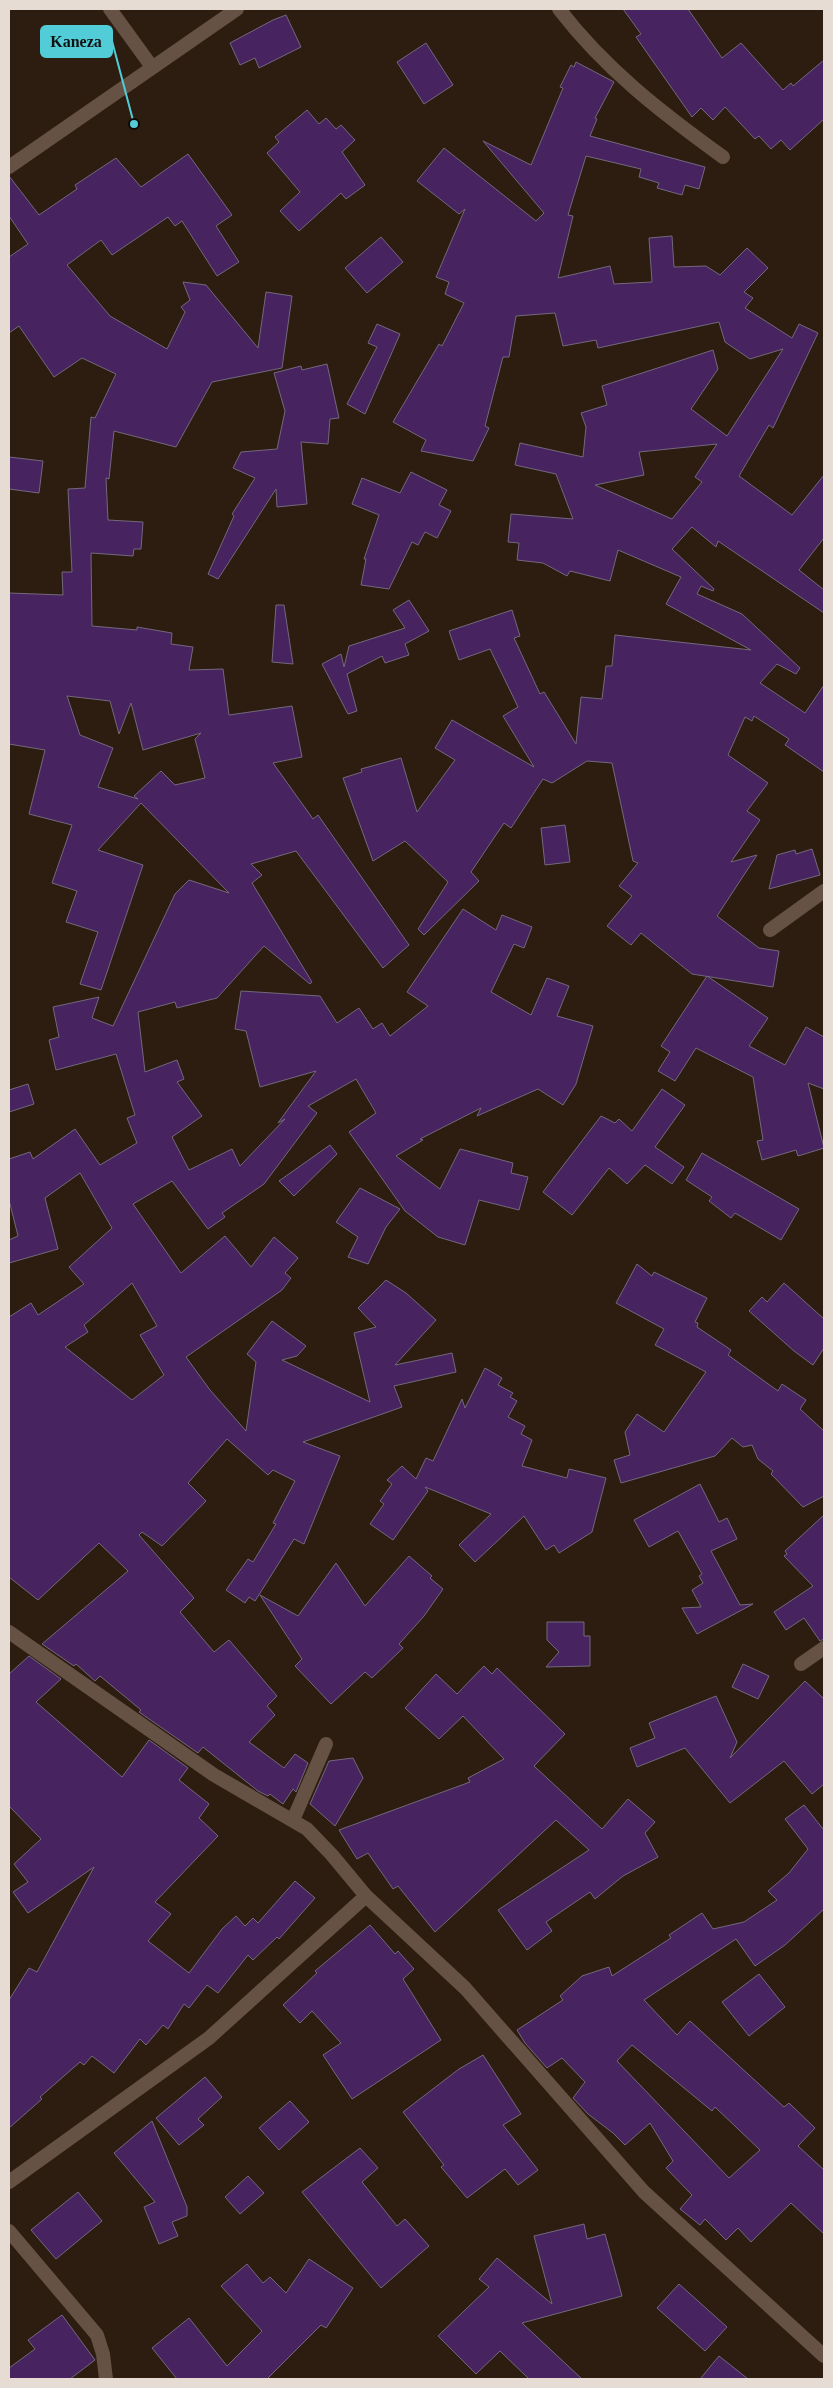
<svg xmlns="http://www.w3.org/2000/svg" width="833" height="2388" font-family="'Times New Roman',serif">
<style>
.building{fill:#47245f;stroke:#73687d;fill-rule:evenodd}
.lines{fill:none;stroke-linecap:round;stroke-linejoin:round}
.minor{stroke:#655244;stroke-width:14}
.leader{fill:none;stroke:#52ccd6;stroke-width:2}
.callout-dot{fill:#52ccd6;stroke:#0f0804;stroke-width:2}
.callout{fill:#52ccd6;stroke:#52ccd6;stroke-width:2}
.callout-label{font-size:16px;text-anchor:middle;font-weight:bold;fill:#111}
</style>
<rect width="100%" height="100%" fill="#2d1c10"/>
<path class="building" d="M623,9H688L722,58L741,43L783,90L791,83L793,86L824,60V119L790,150L781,140L771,149L759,136L755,139L725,107L713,120L701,108L692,117L636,37L641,34Z
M286,15L301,47L259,68L255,58L240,65L230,43L273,20Z
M426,43L453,85L424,104L397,62Z
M576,62L614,82L595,118L597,119L590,136L705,167L699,189L685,185L682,195L657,188L659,183L639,177L641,169L586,156L568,215L573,216L558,278L610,266L614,284L652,282L649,238L672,236L674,267L706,266L720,275L747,248L768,268L744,292L753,298L745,308L792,338L799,324L818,333L773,428L769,425L739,476L792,515L824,475V538L799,570L824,590V613L718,541L716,547L692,527L672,549L714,589L713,591L701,586L697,594L742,614L800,668L796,674L777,664L760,683L805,713L824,685V772L785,745L789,739L754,716L752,721L745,717L728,755L768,783L747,811L760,820L731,862L757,855L717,916L759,948L779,951L773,987L692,974L641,933L631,945L607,926L632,896L619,886L638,863L633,861L612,763L587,761L552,783L543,779L511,828L504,823L471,872L479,881L424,935L418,929L448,882L405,841L373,861L343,778L362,772L361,769L401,758L417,812L455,760L435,748L452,720L534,767L503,716L518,707L490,649L459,660L449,631L512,610L520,636L514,638L540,694L544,692L576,744L581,697L602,699L606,666H612L615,635L751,650L666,604L681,577L618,550L610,581L570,571L567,576L543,563L517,560L519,543L508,542L511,514L573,519L556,474L515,465L520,443L583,457L586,427L581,413L607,405L602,386L713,350L718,369L691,409L727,436L783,349L750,359L725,342L719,322L598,348L596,340L563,346L555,313L516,316L509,357H503L485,426L489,428L473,461L421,451L426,440L393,422L439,344L442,346L464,303L445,294L449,282L436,277L465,209L459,214L417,181L444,148L536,221L544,213L483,141L531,165L563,88L560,87L571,65L574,67ZM717,444L695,477L702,482L672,519L595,485L644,475L639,452Z
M307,110L319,124L326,118L336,129L341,125L355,140L342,152L365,185L346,199L341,193L299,231L280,211L300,192L267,153L279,142L275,137Z
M188,154L232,215L216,226L239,262L217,276L182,221L175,226L168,217L112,255L101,240L67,265L110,316L167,349L185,312L181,307L190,300L183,282L206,285L258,348L266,292L292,296L282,368L212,382L176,447L114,431L109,479L106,478L108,520L143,522L141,549H134L133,556L91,553L92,626L137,630V627L172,633L171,644L193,647L189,670L223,669L229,715L292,706L302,757L273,763L313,819L318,815L409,945L383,968L296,851L251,864L262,875L252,883L312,982L310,984L264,946L217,998L177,1008L175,1002L138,1012L145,1072L177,1060L184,1079L177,1082L202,1116L172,1137L189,1170L232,1149L240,1166L285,1119L278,1123L316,1071L260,1087L246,1031L235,1029L241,991L320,996L337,1023L359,1008L373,1029L382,1023L390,1036L428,1006L407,992L463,909L496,930L502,915L532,927L524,948L514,944L491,992L531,1015L547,978L569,986L557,1016L593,1026L576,1084L563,1105L538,1089L477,1116L481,1108L420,1139L423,1140L396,1156L440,1189L460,1149L513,1163L511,1173L528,1177L519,1210L479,1200L465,1245L438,1237L405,1211L349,1132L376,1113L356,1079L308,1106L317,1113L264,1184L222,1213L225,1217L208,1229L172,1181L133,1204L181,1273L225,1236L251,1267L274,1237L298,1258L285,1273L291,1278L282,1290L186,1357L210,1390L246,1431L256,1362L247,1354L272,1321L306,1346L297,1356L282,1360L370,1402L354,1333L376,1327L358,1308L386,1280L406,1293L436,1320L395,1365L452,1353L456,1372L394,1386L402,1407L303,1442L340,1456L304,1544L294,1539L255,1601L249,1597L245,1603L226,1590L248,1559L253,1562L276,1524L273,1523L295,1481L273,1470L268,1475L227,1439L188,1483L206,1501L162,1546L142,1532L139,1535L194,1598L180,1612L214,1652L229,1640L277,1696L267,1706L275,1715L249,1742L284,1768L295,1754L308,1763L296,1792L293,1789L283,1804L270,1794L268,1796L258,1791L203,1747L198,1753L139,1712L141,1710L100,1676L95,1681L76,1664L74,1666L42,1644L128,1571L99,1543L38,1600L9,1577V1317L31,1303L38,1315L84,1284L69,1267L112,1228L80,1173L45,1198L58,1249L9,1263V1240L18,1236L9,1200V1159L30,1152L33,1159L75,1129L100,1165L137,1143L127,1118L135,1115L116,1054L56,1070L49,1040L59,1037L53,1007L99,997L92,1018L113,1026L175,894L189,880L229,893L141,803L98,850L143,865L101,990L80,984L98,932L66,922L77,891L52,883L72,825L29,814L45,750L9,744V593L63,595L62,572H72L68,489L85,488L91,417L95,418L116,374L82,358L54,377L19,326L9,333V257L28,244L9,216V176L39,215L77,189L75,185L116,158L141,187ZM67,696L110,701L119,734L131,703L143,750L201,733L195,739L205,778L175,785L161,771L134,796L138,799L98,787L113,748L80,735ZM132,1283L157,1326L140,1335L164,1375L132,1400L65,1347L88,1332L84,1325Z
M381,237L403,262L367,293L345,268Z
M377,324L400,334L365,414L347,404L377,347L368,343Z
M327,364L339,418L330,419L328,444L301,442L307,504L277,507L276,489L218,579L208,574L234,516L232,514L255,478L233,468L241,452L277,449L285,411L274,373L301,366L302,370Z
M9,457L43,461L39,493L9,489Z
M411,472L447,490L439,505L451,511L437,538L425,532L418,545L412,542L389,589L361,585L366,559H364L379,515L352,504L362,478L400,493Z
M409,600L429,631L405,644L409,655L385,663L382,656L347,674L357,711L348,714L322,664L341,654L344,667L349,646L405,628L393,610Z
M276,605H284L293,664L272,662Z
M565,825L570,862L545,865L541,828Z
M812,849L820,875L769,889L777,855L795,850L796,854Z
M707,976L768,1018L749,1046L785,1065L806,1027L824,1037V1089L808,1083L824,1148L798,1156L796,1150L762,1160L757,1141L763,1140L753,1077L696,1048L675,1081L658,1071L670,1052L661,1046Z
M28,1084L34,1104L9,1112V1090Z
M662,1089L685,1105L655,1147L684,1167L672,1184L645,1165L627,1184L609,1168L572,1215L543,1192L601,1116L615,1123L619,1119L632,1131Z
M330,1145L337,1154L294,1196L279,1181Z
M702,1153L799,1209L781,1240L735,1213L731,1218L709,1201L712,1197L686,1180Z
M360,1188L400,1209L386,1227L368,1264L348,1257L358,1237L336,1222Z
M637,1264L652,1276L654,1272L707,1298L695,1322L698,1323L697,1327L731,1350L728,1355L778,1391L782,1384L806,1400L800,1409L824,1431V1496L803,1507L771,1474L773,1471L758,1459L752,1445L743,1447L732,1438L715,1456L621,1483L614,1460L630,1455L625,1432L637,1414L664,1432L706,1372L655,1345L664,1329L616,1303Z
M784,1283L824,1319V1348L813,1365L794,1351L749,1311L762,1297L767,1302Z
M485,1368L502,1378L498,1385L513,1393L510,1397L517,1401L508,1417L525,1426L521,1434L532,1440L522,1466L567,1478L569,1469L606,1478L592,1532L559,1553L554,1545L546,1550L524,1516L475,1562L459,1545L491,1514L425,1487L428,1491L393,1540L370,1524L384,1504L380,1501L392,1484L387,1480L402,1466L416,1479L426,1458L433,1461L462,1399L465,1408Z
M700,1484L719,1522L727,1518L737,1539L711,1551L740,1605L753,1604L697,1634L682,1608L701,1607L692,1590L703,1583L699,1576L702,1574L678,1531L649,1547L634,1520Z
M824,1515V1639L820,1641L804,1618L786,1630L774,1612L813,1586L784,1556L787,1554L785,1551Z
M409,1556L432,1576L430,1578L443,1589L424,1616L399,1644L403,1648L372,1678L365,1672L331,1704L295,1666L302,1659L260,1595L298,1616L336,1563L365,1606Z
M547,1622H584V1636H590V1666L546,1667L559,1652L547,1640Z
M29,1656L61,1679L36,1702L122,1777L149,1740L188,1768L179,1780L209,1804L199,1818L218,1836L155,1902L171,1914L148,1941L189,1973L222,1929L236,1916L245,1926L253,1918L258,1923L295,1881L315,1898L279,1939L277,1937L253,1960L248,1955L218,1993L207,1985L189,2008L184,2004L168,2029L163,2025L146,2045L140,2039L114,2073L92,2056L84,2065L80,2062L40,2097L42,2099L9,2128V2000L29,1968L37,1972L94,1867L28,1913L13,1892L28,1882L14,1864L41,1839L9,1806V1674Z
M743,1664L769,1676L758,1699L732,1687Z
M484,1666L492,1674L497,1668L565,1734L534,1766L602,1829L628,1799L655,1822L645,1833L658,1857L623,1876L595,1899L590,1892L546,1922L552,1931L527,1950L498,1910L589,1850L556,1820L435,1932L398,1886L393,1889L368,1853L357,1859L339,1830L470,1782L468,1778L504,1759L463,1716L439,1739L405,1708L436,1674L457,1694Z
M805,1681L824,1699V1784L812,1794L784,1761L730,1803L685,1748L637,1767L630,1748L655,1738L649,1723L716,1696L737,1742L730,1758Z
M353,1758L363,1778L335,1826L310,1804L329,1761Z
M804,1805L823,1829L824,1827V1909L785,1945L755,1966L736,1939L644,2000L677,2035L690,2021L784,2107L789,2103L815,2128L798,2146L824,2170V2234L791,2203L751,2242L738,2228L726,2240L705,2219L700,2225L680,2209L692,2195L666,2168L673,2161L650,2123L625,2145L613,2133L588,2114L573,2098L585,2082L562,2058L547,2068L525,2043L517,2030L563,2000L560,1996L582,1976L609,1967L612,1976L671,1938L669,1935L702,1913L713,1929L744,1922L777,1900L768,1891L789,1873L808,1849L785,1819ZM632,2045L712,2111L715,2107L760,2150L729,2178L617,2061Z
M370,1925L395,1954L398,1951L414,1969L403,1979L441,2040L352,2099L323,2055L341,2043L312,2011L300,2023L283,2005L317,1973L315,1971Z
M759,1974L785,2007L749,2036L722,2002Z
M483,2055L521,2114L503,2125L538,2170L518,2185L505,2169L467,2198L441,2167L444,2165L403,2112L459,2069Z
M205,2077L222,2097L198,2119L204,2125L179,2145L156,2118Z
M290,2101L309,2122L279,2150L259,2128Z
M152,2121L187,2207V2216L172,2222L178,2236L159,2244L144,2207L155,2202L114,2153Z
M360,2148L378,2168L362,2182L397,2226L405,2219L429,2246L381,2288L302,2192Z
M248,2176L264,2193L240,2214L225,2197Z
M78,2192L102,2221L56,2259L31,2230Z
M584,2224L587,2239L605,2234L622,2296L522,2323L582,2379H529L500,2351L476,2374L438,2336L489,2287L479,2279L497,2258L552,2304L534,2236Z
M309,2259L353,2288L326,2328L321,2325L267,2379H177L152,2348L189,2318L227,2366L262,2331L221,2286L247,2264L263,2283L270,2277L286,2293Z
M679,2284L727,2327L705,2351L657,2308Z
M62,2315L95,2360L70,2379H9V2368L35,2349L28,2340Z
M719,2356L748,2379H700Z"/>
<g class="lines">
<path class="minor" d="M110,9L152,67
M559,9C605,69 662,113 723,157
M9,167L237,9
M770,930L824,891
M9,1632L214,1775L307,1829L332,1855L366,1896L465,1988L644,2192L824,2356
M801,1664L824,1648
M293,1820L326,1744
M9,2182L209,2038L366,1896
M9,2231L97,2335L103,2354L106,2379"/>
</g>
<path class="leader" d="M134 124L112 41"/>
<circle class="callout-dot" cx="134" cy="124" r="5"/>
<rect class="callout" x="41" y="26" width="71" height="31" rx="5"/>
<g class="callout-label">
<text x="76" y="47">Kaneza</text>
</g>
<rect width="833" height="2388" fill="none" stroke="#e7dcd4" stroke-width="20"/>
</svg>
